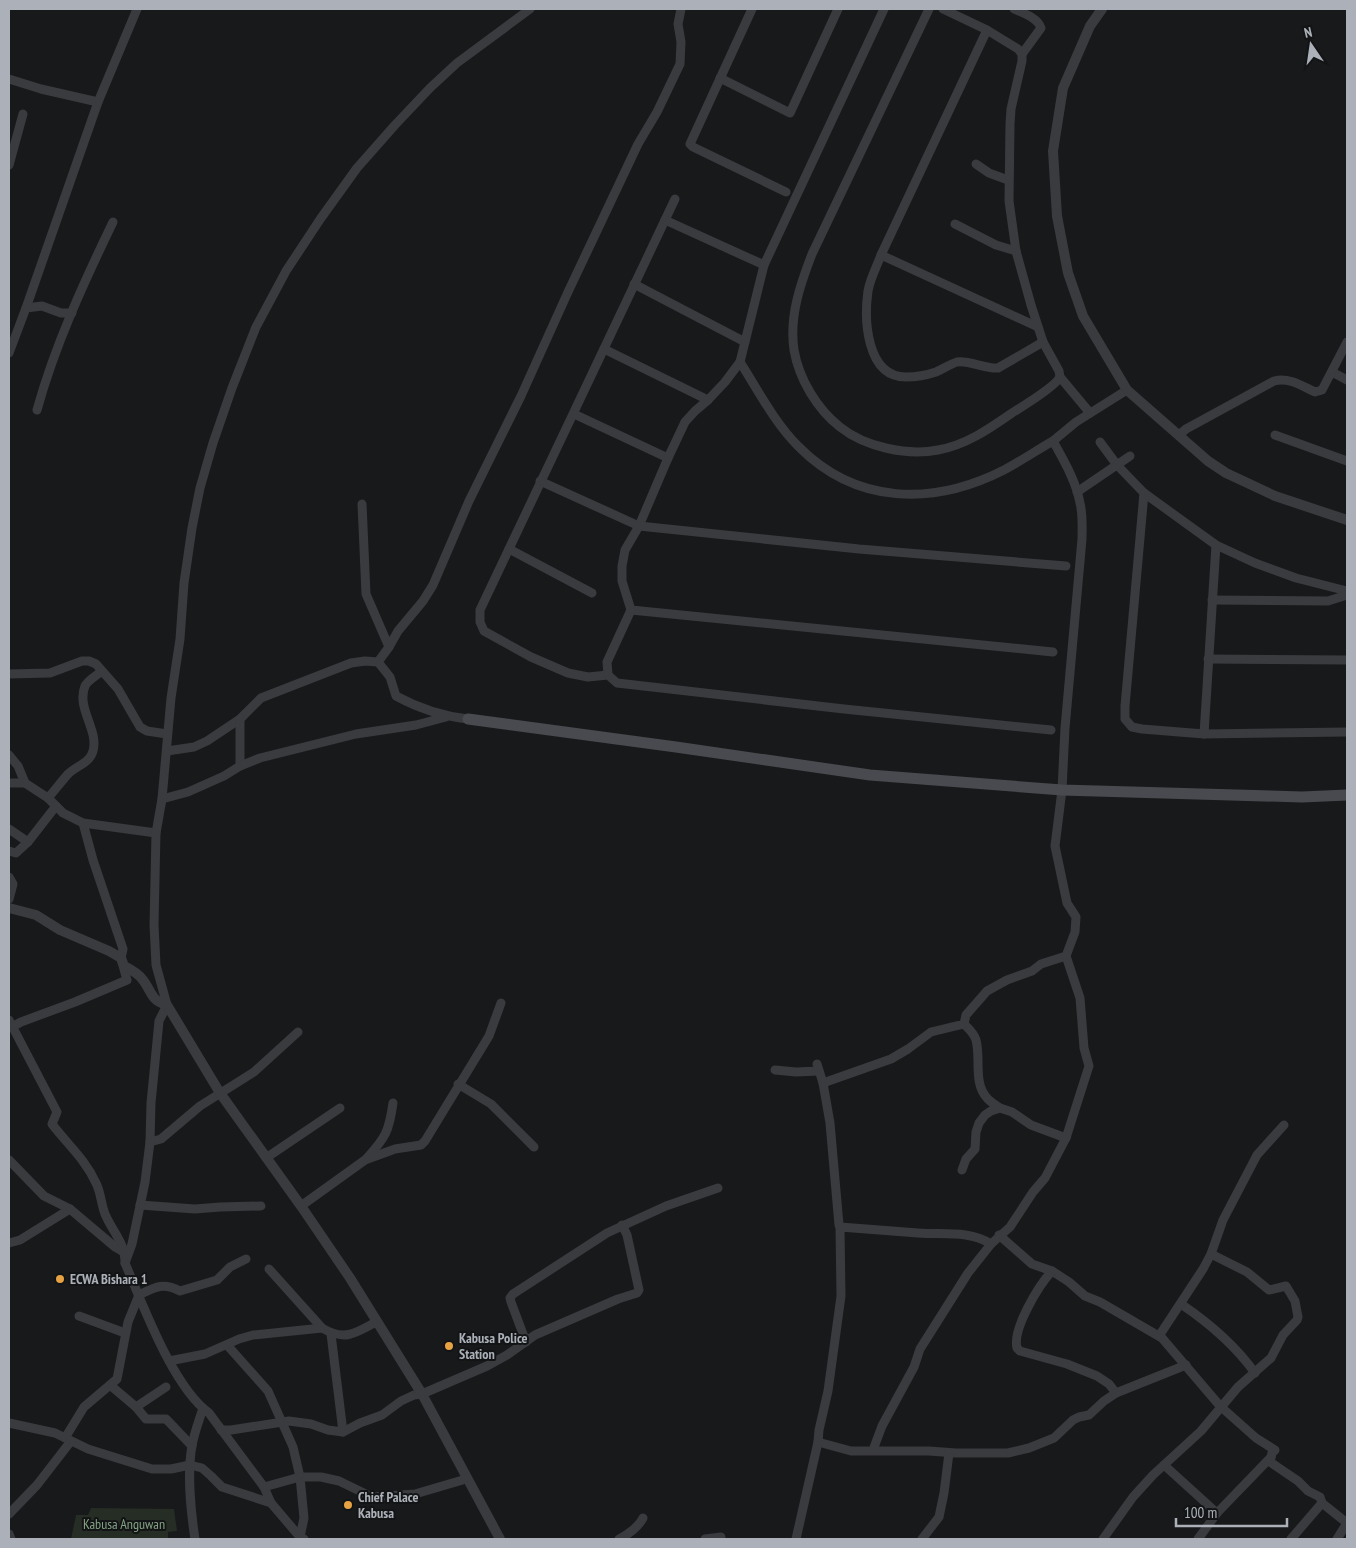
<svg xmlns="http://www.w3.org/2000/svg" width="1356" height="1548" font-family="'PT Sans Narrow',sans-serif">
  <rect width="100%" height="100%" fill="#18191a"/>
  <!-- green -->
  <polygon fill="#252d25" points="91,1508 174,1509 177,1531 168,1532 168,1539 71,1539 76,1515 88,1515"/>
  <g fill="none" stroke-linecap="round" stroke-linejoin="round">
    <!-- minor -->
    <g stroke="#3a3b3f" stroke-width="9">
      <polyline points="752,9 690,144 693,147 786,192"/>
      <path d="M929,9L812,254C800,285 789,317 794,350C799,379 817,409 840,427C865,447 907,456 938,450C966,445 989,429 1012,413C1023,406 1055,387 1060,377"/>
      <polyline points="943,9 987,30 1018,49 1022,54 1022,61 1011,109 1010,124 1009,201 1016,251 1031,305 1043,342 1059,371 1060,377 1090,413"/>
      <path d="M1014,9C1023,13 1038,18 1041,28L1022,54"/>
      <path d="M987,30L881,255C877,266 870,279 868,291C864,319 866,377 906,377C916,377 927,375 936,372C943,369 950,364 957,362C969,360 985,369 998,368L1043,342"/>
      <polyline points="720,78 790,113 838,9"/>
      <polyline points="9,79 41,89 98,102"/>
      <polyline points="976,164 989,173 1008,180"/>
      <polyline points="9,165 23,114"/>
      <polyline points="675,199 480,610 480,622 484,631 531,657 568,673 588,677 608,675 617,683 844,709 1051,730"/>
      <polyline points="665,220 764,265"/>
      <polyline points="955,224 996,245 1016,251"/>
      <polyline points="881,255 1038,327"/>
      <polyline points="634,284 745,342"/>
      <polyline points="26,308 42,306 61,313 72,313"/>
      <polyline points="604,349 708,400"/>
      <polyline points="9,353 26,308 98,102 137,9"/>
      <path d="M740,362C758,390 774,422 798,446C856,505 933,506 1004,470C1021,461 1037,450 1053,441"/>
      <polyline points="1332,372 1347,380"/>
      <path d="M37,410C55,345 84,282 113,222"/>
      <polyline points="574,414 668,458"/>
      <path d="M1179,435L1186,429L1274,381C1289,377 1302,386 1315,392L1322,390L1347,342"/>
      <polyline points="1275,435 1347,461"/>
      <polyline points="1100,442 1117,465 1144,493 1216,545 1255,563 1296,578 1347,591"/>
      <polyline points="540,481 639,526 859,549 1066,566"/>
      <polyline points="1077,492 1130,456"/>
      <polyline points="1144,493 1125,706 1125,719 1132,727 1142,729 1204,734 1347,732"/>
      <polyline points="362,504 366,594 389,647"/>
      <polyline points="509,549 592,593"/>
      <polyline points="1212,600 1328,601 1347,595"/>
      <polyline points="631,610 1053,652"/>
      <polyline points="1208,659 1347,660"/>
      <polyline points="378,662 389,647 398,631 423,601 433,585 469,501 521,396 568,292 638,144 657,112 680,64 681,42 678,24 681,9"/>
      <polyline points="9,674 50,673 82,661 89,661 96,664 118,689 140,727 147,731 167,734"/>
      <polyline points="608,675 607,662 631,610 622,581 622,566 625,550 639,526 668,458 685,422 695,411 708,400 725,382 740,362 764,265 884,9"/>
      <polyline points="1204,734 1216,545"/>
      <path d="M167,751L194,747L207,741L240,719L261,698L351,663L365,661L378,662L390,677L396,696C420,709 441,716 468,719"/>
      <polyline points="9,755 18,766 25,783"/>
      <polyline points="240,766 240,719"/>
      <polyline points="9,783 25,783 48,798 63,813 83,823 156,833"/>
      <path d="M48,798C55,790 61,782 68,774C76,766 90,763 93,751C99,730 76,708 85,686C87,681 97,675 102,671"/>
      <polyline points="162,799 188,792 224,776 240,766 260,758 356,734 416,725 446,717"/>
      <polyline points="9,829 28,842"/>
      <polyline points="9,851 16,853 28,842 56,806"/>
      <polyline points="9,877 13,884 9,899"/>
      <path d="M9,1020L57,1112L52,1124C68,1145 85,1159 96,1183C101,1193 101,1204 105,1214C112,1231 126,1244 125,1263C143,1305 173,1387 209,1413L264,1487L271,1503"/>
      <path d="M964,1024C968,1028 974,1033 976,1040C981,1058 973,1083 987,1098C990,1102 996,1105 1000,1108"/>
      <polyline points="12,1027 21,1022 75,1002 127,980 121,958 123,949 93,860 83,823"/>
      <polyline points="775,1070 796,1072 819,1071"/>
      <path d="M823,1083L891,1059L908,1049L931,1032L964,1024L966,1015L987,991L1007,980L1032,971L1041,964L1066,956L1075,932L1076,917L1067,903L1055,846L1062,790L1065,728L1082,539C1082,527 1083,515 1080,503C1076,481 1064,461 1053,441L1076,422L1127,390"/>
      <polyline points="458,1084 491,1104 534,1147"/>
      <polyline points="150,1142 161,1139 200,1106 254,1072 298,1032"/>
      <polyline points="266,1158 340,1108"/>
      <path d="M367,1158C386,1137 389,1131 393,1103"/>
      <polyline points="9,1160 44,1196 70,1209 115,1247 125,1253"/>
      <polyline points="962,1170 966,1159 975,1149 976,1132 979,1123 985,1115 991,1111 1000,1108 1012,1112 1031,1125 1066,1138"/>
      <polyline points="140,1205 195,1209 220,1207 261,1206"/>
      <polyline points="301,1206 365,1160 395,1149 421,1145 425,1141 489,1036 501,1003"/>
      <path d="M840,1227C866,1229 892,1231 918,1233C943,1235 969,1230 991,1244"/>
      <polyline points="999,1235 1032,1264 1052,1271 1069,1282 1085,1296 1100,1302 1162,1338 1220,1406 1256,1438 1275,1450 1272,1453 1270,1462 1298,1481 1308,1491 1320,1497 1322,1503 1347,1523"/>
      <polyline points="9,1243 20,1240 70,1209"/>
      <polyline points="125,1263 132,1244 145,1182 150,1142 151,1103 159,1021 167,1005 156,965 154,925 156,833 162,799 171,698 180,639 184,583 192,528 200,488 213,443 232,388 256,327 286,271 321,218 357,168 395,125 430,88 457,63 530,9"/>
      <polyline points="269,1269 322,1328"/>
      <path d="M1052,1271C1039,1285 1012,1329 1017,1348L1020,1351L1067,1364L1097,1376L1109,1384L1116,1393"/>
      <path d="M1181,1304C1209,1323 1235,1345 1255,1373"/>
      <polyline points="79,1316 125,1333"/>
      <polyline points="331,1334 343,1432"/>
      <polyline points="1159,1336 1203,1269 1211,1254 1223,1220 1257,1155 1284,1125"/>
      <polyline points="526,1342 511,1302 510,1298 513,1294 607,1233 666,1206 718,1188"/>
      <polyline points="227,1345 268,1391 293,1447 300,1477 304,1518 300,1537"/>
      <path d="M169,1361L205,1354L239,1339L253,1335L322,1328C344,1341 355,1334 376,1322"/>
      <polyline points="110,1385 136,1407 146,1419 166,1419 168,1421 192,1446"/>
      <polyline points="136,1407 166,1387"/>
      <polyline points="9,1423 55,1433 88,1449 152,1469 171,1469 190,1465 202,1468 211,1476 222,1487 271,1503 300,1537 304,1539"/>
      <polyline points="221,1430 231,1430 289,1421 311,1424 328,1430 343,1432 360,1423 382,1415 401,1401 414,1395 422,1394 487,1366 507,1355 535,1335 618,1299 637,1293 639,1290 627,1235 622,1225"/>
      <path d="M65,1438L84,1407L117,1379L128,1322L139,1295C155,1287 163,1282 180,1291L217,1280L230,1267L246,1259"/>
      <polyline points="818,1442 851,1451 929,1451 956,1453 1008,1453 1029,1448 1054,1438 1073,1420 1079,1417 1089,1415 1104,1401 1116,1393 1186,1365"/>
      <polyline points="873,1450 882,1426 914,1367 920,1349 968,1273 991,1244 1010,1227 1033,1192 1045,1178 1066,1138 1089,1066 1084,1048 1080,998 1066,956"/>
      <polyline points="1164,1465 1217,1513 1271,1457"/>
      <polyline points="264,1487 300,1477 321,1477 339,1481 372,1497 415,1494 466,1479"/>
      <polyline points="9,1514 37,1485 71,1441"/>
      <polyline points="9,1534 11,1539"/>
      <path d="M195,1539C191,1513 187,1472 192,1446C194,1433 199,1421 203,1408"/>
      <path d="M619,1539C628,1535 639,1526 643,1518"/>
      <polyline points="705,1539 721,1537"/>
      <polyline points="796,1539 818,1442 819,1430 828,1391 841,1296 840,1227 839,1225 830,1123 823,1083 817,1064"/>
      <polyline points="922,1539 939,1517 944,1493 949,1453"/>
      <polyline points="1103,1539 1133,1497 1153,1475 1201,1431 1238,1387 1271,1358 1283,1335 1297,1320 1298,1317 1295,1301 1286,1286 1269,1290 1247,1272 1211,1254"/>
      <polyline points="1198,1539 1217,1513"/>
      <polyline points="1291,1539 1322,1503"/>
      <polyline points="1337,1539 1347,1523"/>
    </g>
    <!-- tertiary -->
    <g stroke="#3a3b3f" stroke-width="10">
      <polyline points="1102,9 1090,26 1063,88 1053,151 1057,216 1068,273 1083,316 1127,390 1208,461 1226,473 1275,496 1347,520"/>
      <path d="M9,908L36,915L60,930L109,951L121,958L124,966C130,969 139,974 143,980C152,992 151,1001 167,1005L220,1093L301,1206L350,1278L422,1394L500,1539"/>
    </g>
    <!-- secondary -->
    <polyline stroke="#484a4f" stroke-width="11" points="468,719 676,747 870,775 1062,790 1302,797 1347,795"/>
  </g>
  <!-- markers -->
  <g fill="#e7a343" stroke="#131415" stroke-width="2">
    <circle cx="60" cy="1279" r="5"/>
    <circle cx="449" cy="1346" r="5"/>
    <circle cx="348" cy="1505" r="5"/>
  </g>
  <g text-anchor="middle" stroke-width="4" stroke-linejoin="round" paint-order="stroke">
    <!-- poi labels -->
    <g font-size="14" font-weight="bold" fill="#acb1b9" stroke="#131415" text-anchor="start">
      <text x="70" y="1284">ECWA Bishara 1</text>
      <text x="459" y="1343">Kabusa Police<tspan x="459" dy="16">Station</tspan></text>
      <text x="358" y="1502">Chief Palace<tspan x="358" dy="16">Kabusa</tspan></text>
    </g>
    <!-- park labels -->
    <g font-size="14" fill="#84a384" stroke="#131415">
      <text x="124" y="1529">Kabusa Anguwan</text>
    </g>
  </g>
  <!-- border -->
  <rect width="1356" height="1548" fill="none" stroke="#acb1b9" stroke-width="20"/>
  <!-- north arrow -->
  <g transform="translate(1311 45) rotate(347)" stroke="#131415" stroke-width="4" paint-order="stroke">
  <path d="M0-4L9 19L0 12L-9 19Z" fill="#acb1b9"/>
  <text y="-8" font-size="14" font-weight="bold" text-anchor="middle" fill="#acb1b9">N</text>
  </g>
  <!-- scale -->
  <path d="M1176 1518v8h111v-8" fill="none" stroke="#acb1b9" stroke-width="2.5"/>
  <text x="1184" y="1518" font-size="15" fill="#acb1b9" stroke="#131415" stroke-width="4" paint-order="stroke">100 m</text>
</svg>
